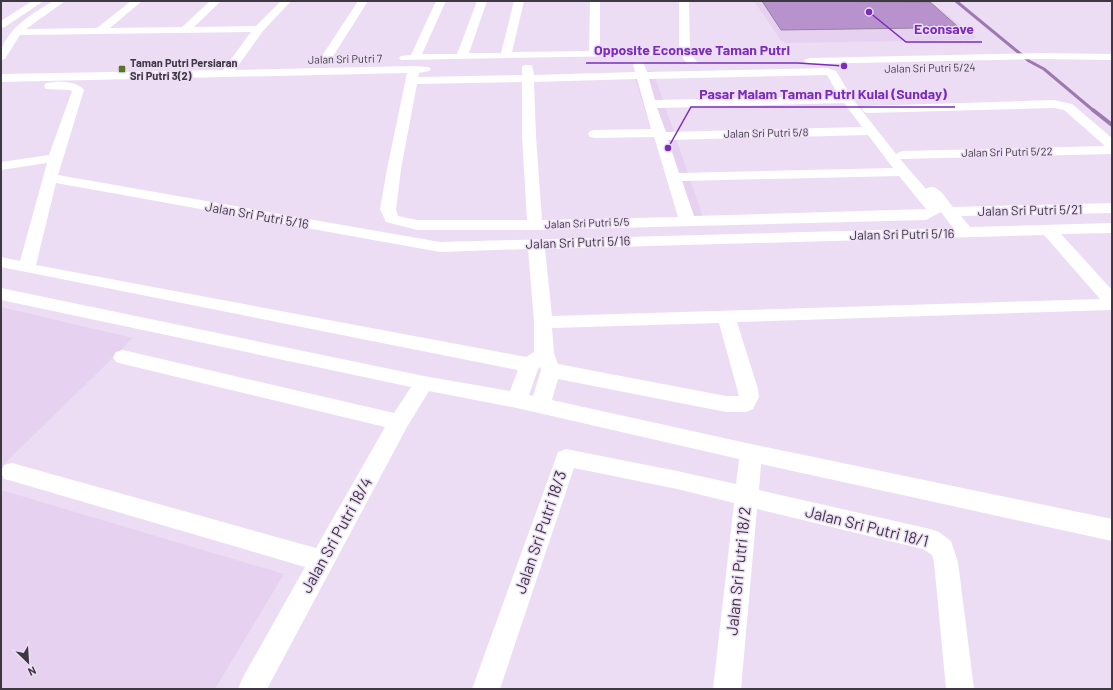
<svg xmlns="http://www.w3.org/2000/svg" width="1113" height="690" font-family="Barlow,sans-serif">
  <rect width="100%" height="100%" fill="#ecddf4"/>
  <!-- built -->
  <g fill="#e6d2f0">
    <polygon points="754,1 930,1 977,38 970,40 787,43 781,41"/>
    <polygon points="653,71 705,223 681,224 633,72"/>
    <polygon points="1,307 133,338 1,467"/>
    <polygon points="1,490 284,574 215,689 1,689"/>
  </g>
  <g fill="none" stroke-linecap="round" stroke-linejoin="round">
    <!-- stream-far1 -->
    <polyline stroke="#9e79b1" stroke-width="3" points="956,1 1029,61 1044,69 1094,111"/>
    <!-- stream -->
    <polyline stroke="#9e79b1" stroke-width="4" points="1093,110 1112,125"/>
  </g>
  <!-- building -->
  <polygon fill="#b892cd" stroke="#92849a" points="762,1 930,2 957,26 918,26 920,28 781,30"/>
  <g fill="none" stroke-linecap="round" stroke-linejoin="round">
    <!-- minor -->
    <g fill="#fff" fill-rule="evenodd">
      <polygon points="32,1 42,2 5,27 1,28 1,21"/>
      <path d="M53,1H65L26,29L97,28L131,1H142L110,28L182,27L210,1H221L194,27L256,26L281,1H291L263,31L235,70L414,66L429,67L431,69L429,71L419,73L418,77L522,75V67L524,65H532L534,75L635,72L633,64L635,62H643L647,72L827,68L836,71L852,98L896,154L902,151L1105,146L1064,110L1054,108L868,113L864,112L862,109L864,106L1054,100L1072,104L1112,138V154L900,159L926,189C937,181 946,199 953,207L1112,203V213L961,216L970,227L1112,223V233L1061,234L1112,290V310L737,322L758,389L759,397L753,409L746,412H726L558,379L552,400L751,444L1112,519V541L761,464L759,490L930,529L939,532L951,541L958,562L974,689H946L934,562L932,555L923,549L757,509L741,689H713L734,503L677,489L574,468L500,689H472L558,452L566,449L677,471L736,484L739,459L517,408L429,391L407,427L267,689H238L242,679L305,567L12,481L4,479L1,472L4,465L12,463L316,548L385,427L123,364L116,362L113,357L116,352L123,350L394,413L411,387L1,300V288L424,376L510,391L518,370L1,267V257L20,261L47,163L1,170V162L49,155L72,91L69,90L46,89L44,86L46,83C57,81 76,80 84,90L58,175L440,242L953,228L941,212L926,220L535,230H417L386,222L380,209L387,169L407,73L1,82V74L223,70L251,32L20,35L5,59L1,60C1,56 0,51 2,48C11,25 34,13 53,1ZM826,75H827L839,96L655,100L649,79ZM637,79L651,129L595,130L590,131L588,134L590,137L595,138L654,137L678,217L542,220L536,136L534,82ZM522,82V136L527,220H417L398,216L396,209L401,169L417,84ZM844,103L862,127L666,132L657,108ZM868,135L893,168L679,173L668,140ZM899,176L926,209L694,216L682,181ZM56,183L440,252L528,249L534,322V352L526,357L36,265ZM1044,235L1100,299L552,316L545,249ZM719,323L739,396H726L558,364L554,353L552,328ZM540,367L541,370L533,396L529,395L538,369Z"/>
      <polygon points="358,1 368,1 330,61 322,61 320,59"/>
      <polygon points="436,1 446,1 422,54 457,54 477,1 487,1 469,53 501,53 514,1 524,1 512,52 589,51 590,1 600,1 600,50 679,49 679,1 689,1 690,52 697,62 695,64 687,64 681,55 401,60 399,58 401,56 411,55"/>
      <polygon points="1042,53 1112,54 1112,60 1042,59 810,64 806,63 804,61 806,59 810,58"/>
    </g>
  </g>
  <!-- markers -->
  <rect fill="#577429" stroke="#ecddf4" stroke-width="1.5" x="118" y="65" width="8" height="8" rx="2"/>
  <g text-anchor="middle" stroke-width="3" stroke-linejoin="round" paint-order="stroke">
    <!-- far-street labels -->
    <g font-size="11" fill="#3e3842" stroke="#ecddf4">
      <text transform="translate(345 59) rotate(-1)" y="4">Jalan Sri Putri 7</text>
      <text transform="translate(930 68) rotate(-1)" y="4">Jalan Sri Putri 5/24</text>
      <text transform="translate(766 133) rotate(-1)" y="4">Jalan Sri Putri 5/8</text>
      <text transform="translate(1007 152) rotate(-1)" y="4">Jalan Sri Putri 5/22</text>
      <text transform="translate(587 223) rotate(-2)" y="4">Jalan Sri Putri 5/5</text>
    </g>
    <!-- far-poi labels -->
    <g font-size="11" font-weight="bold" fill="#3e3842" stroke="#ecddf4" text-anchor="start">
      <text x="130" y="67">Taman Putri Persiaran<tspan x="130" dy="13">Sri Putri 3(2)</tspan></text>
    </g>
    <!-- street labels -->
    <g font-size="13" fill="#3e3842" stroke="#ecddf4">
      <text transform="translate(1030 210) rotate(-1)" y="5">Jalan Sri Putri 5/21</text>
      <text transform="translate(257 215) rotate(10)" y="5">Jalan Sri Putri 5/16</text>
      <text transform="translate(902 234) rotate(-1)" y="5">Jalan Sri Putri 5/16</text>
      <text transform="translate(578 242) rotate(-2)" y="5">Jalan Sri Putri 5/16</text>
    </g>
    <!-- near-street labels -->
    <g font-size="16" fill="#3e3842" stroke="#ecddf4">
      <text transform="translate(867 526) rotate(14)" y="6">Jalan Sri Putri 18/1</text>
      <text transform="translate(540 532) rotate(-71)" y="6">Jalan Sri Putri 18/3</text>
      <text transform="translate(336 535) rotate(-61)" y="6">Jalan Sri Putri 18/4</text>
      <text transform="translate(738 571) rotate(-84)" y="6">Jalan Sri Putri 18/2</text>
    </g>
  </g>
  <!-- callouts -->
  <path fill="none" stroke="#7b2cbf" stroke-width="1.5" d="M869 12L906 42H982M844 66L798 63H586M668 148L691 107H955"/>
  <g fill="#7b2cbf" stroke="#ecddf4" stroke-width="1.5">
    <circle cx="869" cy="12" r="4"/>
    <circle cx="844" cy="66" r="4"/>
    <circle cx="668" cy="148" r="4"/>
  </g>
  <g font-size="14" text-anchor="middle" font-weight="bold" fill="#7b2cbf" stroke="#ecddf4" stroke-width="3" stroke-linejoin="round" paint-order="stroke">
    <text x="944" y="34">Econsave</text>
    <text x="692" y="55">Opposite Econsave Taman Putri</text>
    <text x="823" y="99">Pasar Malam Taman Putri Kulai (Sunday)</text>
  </g>
  <!-- border -->
  <rect width="1113" height="690" fill="none" stroke="#3e3842" stroke-width="4"/>
  <!-- north arrow -->
  <g transform="translate(28 662) rotate(155)" stroke="#ecddf4" stroke-width="3" paint-order="stroke">
  <path d="M0-3L7 15L0 10L-7 15Z" fill="#3e3842"/>
  <text y="-6" font-size="11" font-weight="bold" text-anchor="middle" fill="#3e3842">N</text>
  </g>
</svg>
